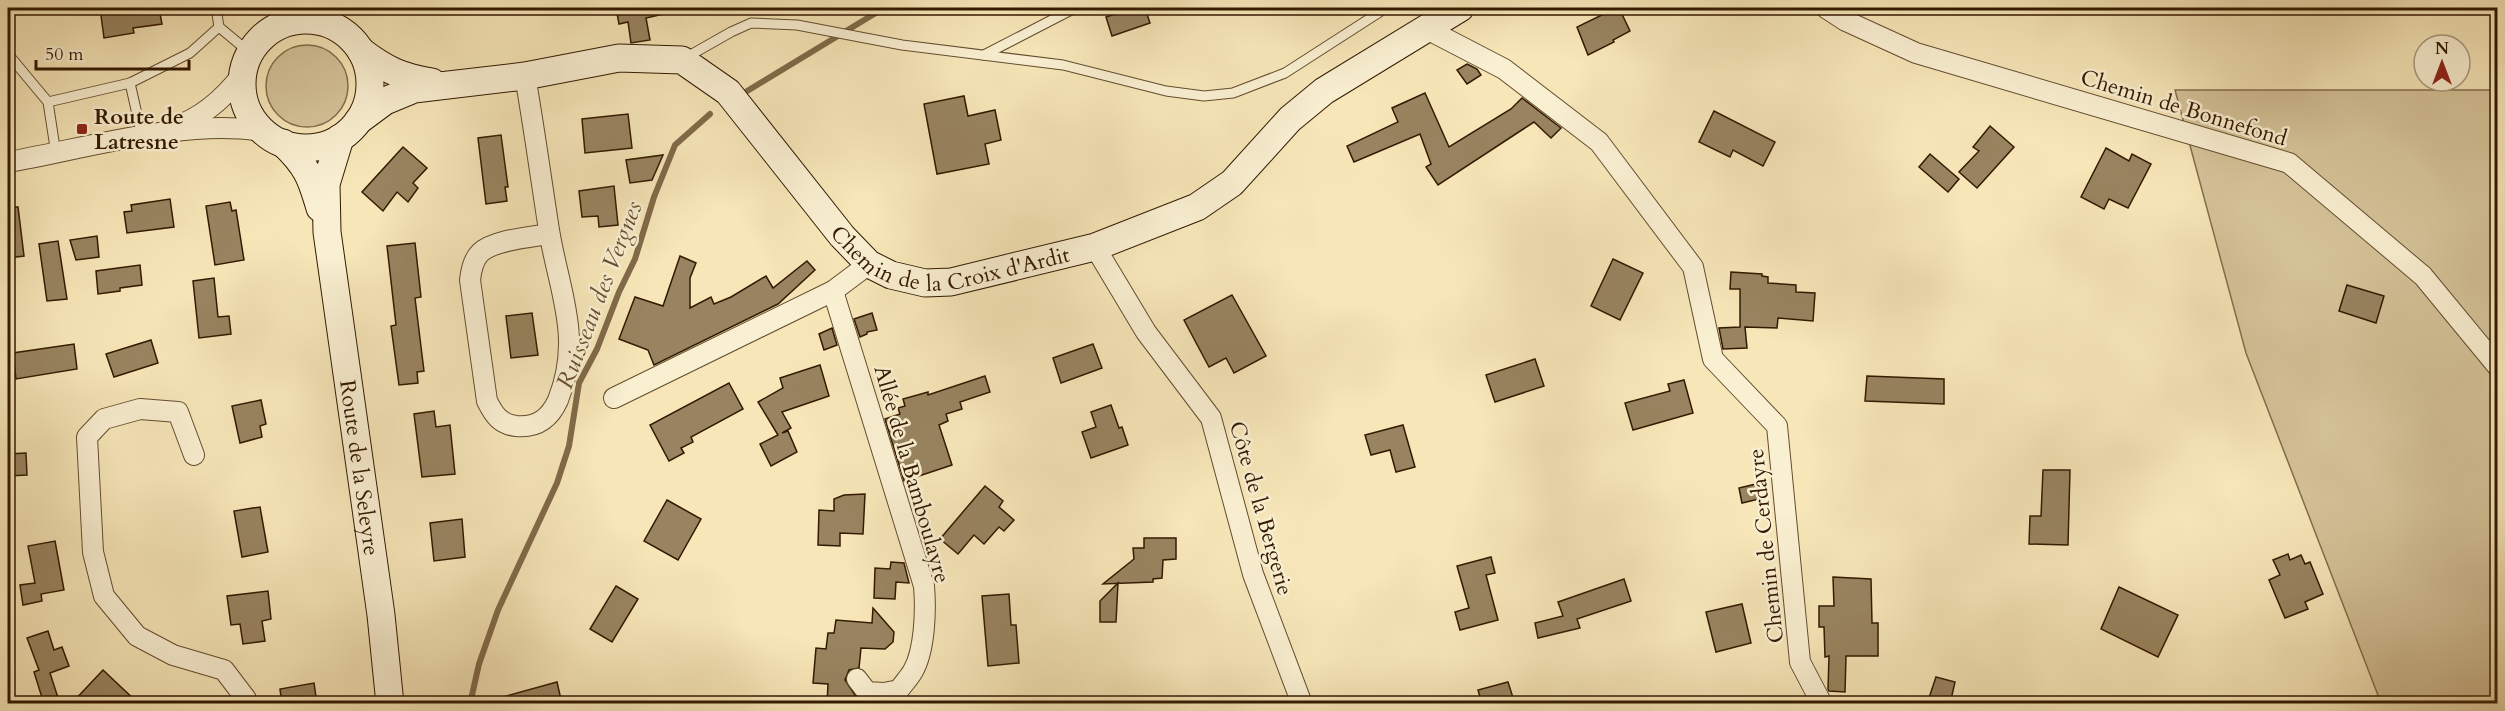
<svg xmlns="http://www.w3.org/2000/svg" width="2505" height="711" font-family="Cardo,serif">
  <rect width="100%" height="100%" fill="#f6e6b8"/>
  <filter id="stains"><feTurbulence type="fractalNoise" baseFrequency=".00333" numOctaves="4"/><feColorMatrix values="0 0 0 0 .2 0 0 0 0 .09 0 0 0 0 .02 0 0 0 .5 -.17"/></filter>
  <radialGradient id="worn" r=".72"><stop offset=".6" stop-color="#630" stop-opacity="0"/><stop offset="1" stop-color="#630" stop-opacity=".3"/></radialGradient>
  <!-- green -->
  <g fill="#d5c399" stroke="#846e4c" stroke-width="1.5">
    <circle cx="307" cy="86" r="41"/>
    <polygon points="2175,90 2497,90 2497,703 2381,703 2246,353"/>
  </g>
  <g fill="none" stroke-linecap="round" stroke-linejoin="round">
    <!-- stream -->
    <g stroke="#806a49" stroke-width="6">
      <polyline points="739,96 884,8"/>
      <polyline points="470,704 479,664 498,610 557,483 569,446 579,383 597,349 619,292 635,259 654,197 675,145 710,114"/>
    </g>
  </g>
  <!-- building -->
  <g fill="#988460" stroke="#331900" stroke-width="1.5">
    <polygon points="100,8 159,8 162,24 133,28 134,33 104,38"/>
    <polygon points="616,8 663,8 664,14 646,18 650,40 631,43 628,22 619,24"/>
    <polygon points="1133,8 1145,8 1150,23 1112,36 1106,17"/>
    <polygon points="1616,8 1619,8 1630,31 1613,40 1614,42 1588,55 1577,27"/>
    <polygon points="1467,64 1477,69 1481,75 1467,84 1457,70"/>
    <polygon points="1425,93 1449,147 1511,109 1522,98 1561,128 1551,138 1534,122 1438,185 1426,167 1431,164 1420,134 1354,162 1347,146 1398,122 1392,108"/>
    <polygon points="964,96 968,116 995,110 1001,140 985,144 989,164 937,174 924,104"/>
    <polygon points="1714,111 1775,142 1763,166 1733,150 1730,157 1699,142"/>
    <polygon points="628,114 632,148 585,153 582,119"/>
    <polygon points="1990,126 2014,147 1977,188 1959,172 1979,151 1973,147"/>
    <polygon points="501,135 508,187 505,187 507,201 486,204 478,138"/>
    <polygon points="403,147 427,168 413,183 418,188 408,202 397,192 383,211 362,192"/>
    <polygon points="2106,148 2129,161 2132,154 2151,164 2128,208 2109,199 2104,209 2081,197"/>
    <polygon points="1930,154 1959,179 1948,192 1919,167"/>
    <polygon points="663,155 652,180 630,183 626,160"/>
    <polygon points="614,186 618,225 599,227 598,216 582,217 579,191"/>
    <polygon points="170,199 174,227 127,233 124,212 132,211 131,205"/>
    <polygon points="230,202 232,211 236,210 244,260 215,265 206,206"/>
    <polygon points="8,207 18,207 24,256 8,258"/>
    <polygon points="97,236 99,257 76,260 70,240"/>
    <polygon points="58,241 67,299 47,301 39,244"/>
    <polygon points="415,243 421,297 415,298 424,371 417,372 418,383 399,385 391,326 396,325 387,246"/>
    <polygon points="680,256 696,263 690,278 690,308 711,297 714,304 731,297 766,276 773,288 807,261 815,270 778,304 654,365 648,350 619,339 635,297 663,306"/>
    <polygon points="1613,259 1643,273 1620,320 1591,306"/>
    <polygon points="140,265 142,285 120,288 120,291 98,294 96,271"/>
    <polygon points="1731,272 1762,274 1762,276 1768,277 1768,283 1796,285 1796,292 1815,293 1813,321 1778,318 1777,328 1745,327 1747,348 1723,349 1719,328 1740,327 1740,289 1730,289"/>
    <polygon points="214,278 218,317 229,316 231,334 199,338 193,281"/>
    <polygon points="2347,285 2384,296 2376,323 2339,311"/>
    <polygon points="1232,295 1266,356 1234,373 1226,358 1209,367 1184,320"/>
    <polygon points="532,313 538,355 511,358 506,316"/>
    <polygon points="872,313 877,330 867,332 867,334 860,337 854,319"/>
    <polygon points="832,328 837,345 824,350 819,334"/>
    <polygon points="151,340 158,363 114,377 106,354"/>
    <polygon points="74,344 77,369 16,379 13,353"/>
    <polygon points="1093,344 1102,368 1061,383 1053,358"/>
    <polygon points="1535,359 1544,386 1495,402 1486,375"/>
    <polygon points="820,365 829,396 782,412 791,428 782,433 788,431 797,452 771,466 760,444 778,435 758,402 783,388 780,378"/>
    <polygon points="985,376 990,392 960,402 962,409 946,414 948,421 939,425 952,465 904,481 885,419 900,414 898,408 905,406 903,399 928,392 928,395"/>
    <polygon points="1867,376 1944,379 1944,404 1865,401"/>
    <polygon points="1684,380 1693,413 1633,430 1625,403 1670,391 1668,384"/>
    <polygon points="729,383 743,409 691,437 693,442 681,448 684,453 669,461 650,425"/>
    <polygon points="261,400 266,424 260,426 262,437 240,443 232,406"/>
    <polygon points="1111,405 1119,428 1122,427 1128,445 1091,458 1082,432 1096,427 1091,412"/>
    <polygon points="434,411 436,427 450,425 455,474 422,477 414,414"/>
    <polygon points="1403,425 1415,467 1396,472 1390,450 1371,455 1365,435"/>
    <polygon points="26,453 27,475 8,476 8,454"/>
    <polygon points="2043,470 2070,470 2068,545 2029,544 2030,516 2041,516"/>
    <polygon points="1756,484 1759,499 1742,503 1739,488"/>
    <polygon points="985,486 1003,501 999,507 1014,520 1004,531 999,527 984,544 974,535 958,554 940,539"/>
    <polygon points="865,494 863,534 840,533 840,546 818,545 819,510 834,511 834,499 844,495"/>
    <polygon points="667,500 701,519 678,560 644,541"/>
    <polygon points="260,507 268,552 242,557 234,511"/>
    <polygon points="462,519 465,557 434,561 430,523"/>
    <polygon points="1144,538 1176,538 1176,559 1163,560 1162,578 1153,579 1153,582 1103,584 1134,559 1133,548 1144,548"/>
    <polygon points="55,541 64,590 41,594 42,601 23,605 20,585 35,583 28,546"/>
    <polygon points="2288,554 2290,560 2301,555 2305,564 2310,562 2323,594 2305,602 2308,609 2285,618 2269,580 2280,575 2273,560"/>
    <polygon points="1491,557 1495,573 1486,575 1498,620 1460,630 1455,612 1469,608 1457,566"/>
    <polygon points="891,562 904,563 909,583 896,582 895,599 874,598 875,568 890,569"/>
    <polygon points="1833,577 1871,579 1872,623 1878,623 1878,656 1846,656 1845,692 1829,691 1828,689 1829,656 1825,657 1824,627 1819,627 1819,606 1834,606"/>
    <polygon points="1624,579 1631,601 1577,619 1580,628 1538,638 1535,623 1563,616 1558,602"/>
    <polygon points="1118,583 1116,622 1100,622 1100,601"/>
    <polygon points="616,586 638,599 612,642 590,629"/>
    <polygon points="2119,587 2178,615 2158,657 2101,629"/>
    <polygon points="268,591 271,619 262,621 265,641 243,644 240,624 231,625 227,596"/>
    <polygon points="1009,594 1011,625 1016,625 1019,663 988,666 982,596"/>
    <polygon points="1742,604 1751,643 1716,652 1706,612"/>
    <polygon points="873,608 894,632 893,642 885,649 861,648 859,668 849,670 845,680 857,698 856,704 827,704 828,684 813,683 816,648 826,649 828,633 834,633 836,620 872,623"/>
    <polygon points="48,631 54,650 62,647 69,666 50,673 60,704 44,704 34,672 39,670 27,638"/>
    <polygon points="103,670 139,704 71,704"/>
    <polygon points="1936,677 1955,682 1950,704 1927,704"/>
    <polygon points="557,682 562,704 500,704 499,698"/>
    <polygon points="1508,682 1515,704 1482,704 1478,690"/>
    <polygon points="314,683 317,704 282,704 280,689"/>
  </g>
  <g fill="none" stroke-linecap="round" stroke-linejoin="round">
    <!-- lane casing -->
    <g stroke="#644c2e" stroke-width="11">
      <g id="lane">
        <polyline points="216,8 219,27 249,52"/>
        <polyline points="8,54 48,102 56,154"/>
        <polyline points="984,55 1075,8"/>
        <polyline points="687,57 731,32 751,23 797,25 902,45 1063,65 1166,91 1204,96 1233,93 1285,73 1386,8"/>
        <polyline points="130,83 142,136"/>
        <polyline points="48,102 130,83 190,53 219,27"/>
      </g>
    </g>
    <!-- street casing -->
    <g stroke="#644c2e" stroke-width="22">
      <g id="street">
        <polyline points="1826,8 1846,21 1916,53 2289,163 2423,276 2498,367"/>
        <polyline points="1425,28 1504,69 1599,142 1693,267 1713,359 1777,426 1800,662 1822,704"/>
        <path d="M525,76C534,127 541,179 549,230C559,292 583,337 558,400C550,418 537,428 516,426C500,424 494,415 487,401L470,280C471,271 473,260 480,253C493,240 531,237 549,234"/>
        <path d="M174,127C202,118 224,98 242,75"/>
        <path d="M8,162C83,149 187,118 261,131"/>
        <polyline points="1095,247 1146,332 1211,418 1253,574 1302,704"/>
        <path d="M833,291L924,586C926,610 925,650 913,671C909,678 903,684 899,690L884,693L867,692L857,679"/>
        <polyline points="614,398 833,291 869,264"/>
        <polyline points="194,455 178,412 140,409 104,419 87,437 93,552 104,596 137,636 173,655 224,670 246,699 247,704"/>
      </g>
    </g>
    <!-- secondary casing -->
    <g stroke="#331900" stroke-width="29">
      <g id="secondary">
        <circle cx="306" cy="84" r="64"/>
        <path d="M361,51C386,70 401,77 432,82"/>
        <path id="s1" d="M358,121L385,101L414,89L525,76L619,58L682,60L728,92L842,236L869,264L891,275L925,283L951,282L1095,247L1197,207L1232,183L1290,119L1324,91L1460,8"/>
        <path id="s2" d="M340,138L326,184L327,232L381,615L390,704"/>
        <path d="M283,143C307,166 311,177 320,208"/>
      </g>
    </g>
    <!-- lane -->
    <use href="#lane" stroke="#f9efd1" stroke-width="9"/>
    <!-- street -->
    <use href="#street" stroke="#f9efd1" stroke-width="20"/>
    <!-- secondary -->
    <use href="#secondary" stroke="#f9efd1" stroke-width="27"/>
  </g>
  <!-- markers -->
  <rect fill="#8f2418" stroke="#f9efd1" stroke-width="2" x="76" y="123" width="12" height="12" rx="3"/>
  <g text-anchor="middle" stroke-width="5" stroke-linejoin="round" paint-order="stroke">
    <!-- street labels -->
    <g font-size="22" fill="#331900" stroke="#f9efd1">
      <text transform="translate(2184 107) rotate(17)" y="8">Chemin de Bonnefond</text>
      <text dy="8" stroke="none"><textPath href="#s1" startOffset="693">Chemin de la Croix d'Ardit</textPath></text>
      <text dy="8" stroke="none"><textPath href="#s2" startOffset="334">Route de la Seleyre</textPath></text>
      <text transform="translate(913 474) rotate(74)" y="8">Allée de la Bamboulayre</text>
      <text transform="translate(1262 508) rotate(74)" y="8">Côte de la Bergerie</text>
      <text transform="translate(1765 546) rotate(-96)" y="8">Chemin de Cerdayre</text>
    </g>
    <!-- poi labels -->
    <g font-size="22" font-weight="bold" fill="#331900" stroke="#f9efd1" text-anchor="start">
      <text x="94" y="124">Route de<tspan x="94" dy="25">Latresne</tspan></text>
    </g>
    <!-- water labels -->
    <g font-size="24" font-style="italic" fill="#674f30" stroke="#f9efd1">
      <text transform="translate(599 295) rotate(-69)" y="8">Ruisseau des Vergnes</text>
    </g>
  </g>
  <!-- margin -->
  <rect width="2505" height="711" fill="none" stroke="#f6e6b8" stroke-width="30"/>
  <rect x="9" y="9" width="2487" height="693" fill="none" stroke="#331900" stroke-width="3"/>
  <rect x="15" y="15" width="2475" height="681" fill="none" stroke="#331900" stroke-width="1.5"/>
  <!-- north arrow -->
  <g transform="translate(2442 63)"><circle r="28" fill="#f9efd1" stroke="#aa997d" stroke-width="1.5"/>
  <path d="M0-4.5L10 22L0 15L-10 22Z" fill="#8f2418"/>
  <text y="-9" font-size="16" font-weight="bold" text-anchor="middle" fill="#331900">N</text>
  </g>
  <!-- scale -->
  <path d="M36 60v9h153v-9" fill="none" stroke="#331900" stroke-width="3"/>
  <text x="45" y="60" font-size="18" fill="#331900" stroke="#f9efd1" stroke-width="4.5" paint-order="stroke">50 m</text>
  <rect width="100%" height="100%" filter="url(#stains)"/>
  <rect width="100%" height="100%" fill="url(#worn)"/>
</svg>
